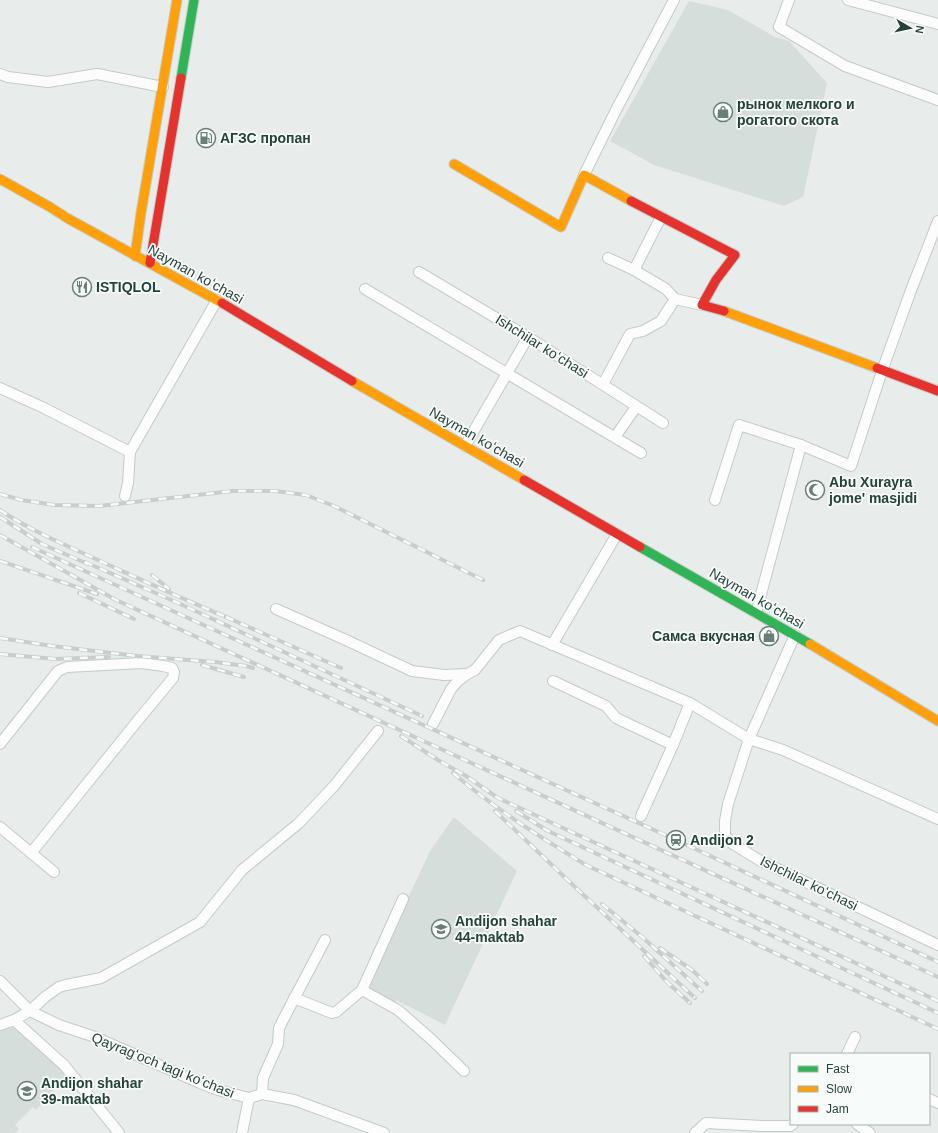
<svg xmlns="http://www.w3.org/2000/svg" width="938" height="1133" font-family="Arial,sans-serif">
  <rect width="100%" height="100%" fill="#e8edeb"/>
  <!-- built -->
  <g fill="#d6dedb">
    <polygon points="689,1 728,10 775,37 789,41 827,83 803,197 784,206 654,165 610,141"/>
    <polygon points="454,817 517,871 445,1025 396,1000 393,1004 366,988 430,851"/>
    <polygon points="10,1023 68,1074 36,1110 33,1107 15,1125 19,1129 15,1133 0,1133 0,1029"/>
  </g>
  <g fill="none" stroke-linecap="round" stroke-linejoin="round">
    <!-- street casing -->
    <g stroke="#c5cac8" stroke-width="12">
      <g id="street">
        <polyline points="789,0 779,27 845,66 938,100"/>
        <polyline points="848,0 938,24"/>
        <polyline points="0,74 8,77 48,82 97,74 163,87"/>
        <polyline points="584,175 616,110 674,0"/>
        <polyline points="608,258 634,270 666,289 675,299"/>
        <polyline points="634,270 661,217"/>
        <polyline points="419,272 528,337 663,423"/>
        <polyline points="365,289 641,453"/>
        <polyline points="603,384 630,334 643,331 661,321 675,299 702,305"/>
        <polyline points="0,388 42,407 130,452 217,300"/>
        <polyline points="615,437 636,407"/>
        <polyline points="465,446 528,337"/>
        <polyline points="125,496 128,483 130,452"/>
        <polyline points="715,500 739,425 801,445 851,466 882,371 910,293 938,221"/>
        <polyline points="276,609 346,640 412,671 444,675 467,674"/>
        <polyline points="756,613 801,445"/>
        <polyline points="795,635 749,739 728,804 725,821 725,836 733,844 759,860 938,945"/>
        <polyline points="552,645 617,534"/>
        <polyline points="553,681 606,706 616,718 673,745"/>
        <polyline points="690,703 749,739 783,750 938,819"/>
        <polyline points="433,724 451,689 458,681 467,674 475,670 499,640 520,631 690,703 673,745 641,816"/>
        <polyline points="0,744 58,671 67,667 142,663 163,666 172,668 174,672 173,678 139,719 31,853"/>
        <polyline points="0,827 54,872"/>
        <polyline points="0,981 30,1011 59,1025 95,1037 200,1083 218,1090 249,1098 262,1094 294,1100 384,1133"/>
        <polyline points="362,990 398,1010 432,1040 464,1071"/>
        <polyline points="294,998 332,1013 336,1012 362,990 403,899"/>
        <polyline points="14,1020 64,1065 119,1133"/>
        <polyline points="0,1025 14,1020 30,1011 45,997 59,987 66,985 101,978 200,922 242,870 299,823 334,786 378,731"/>
        <polyline points="847,1054 855,1037"/>
        <polyline points="262,1094 263,1078 278,1044 279,1028 283,1020 325,940"/>
        <polyline points="929,1099 938,1103"/>
        <polyline points="857,1124 870,1133"/>
        <polyline points="242,1133 249,1098"/>
        <polyline points="695,1133 706,1123 762,1126 790,1126 793,1124"/>
      </g>
    </g>
    <!-- fast casing -->
    <g stroke="#c3cbc8" stroke-width="11">
      <g id="fast">
        <polyline points="181,78 194,0"/>
        <polyline points="640,547 810,644"/>
      </g>
    </g>
    <!-- slow casing -->
    <g stroke="#c3cbc8" stroke-width="11">
      <g id="slow">
        <polyline points="454,164 561,227 584,175 631,201"/>
        <polyline points="0,179 50,207 67,218 222,303"/>
        <polyline points="135,256 141,213 177,0"/>
        <polyline points="724,311 877,368"/>
        <polyline points="352,381 524,480"/>
        <polyline points="810,644 938,721"/>
      </g>
    </g>
    <!-- jam casing -->
    <g stroke="#c3cbc8" stroke-width="11">
      <g id="jam">
        <polyline points="631,201 735,255 716,280 702,305 724,311"/>
        <polyline points="150,263 181,78"/>
        <polyline points="222,303 352,381"/>
        <polyline points="877,368 938,391"/>
        <polyline points="524,480 640,547"/>
      </g>
    </g>
    <!-- street -->
    <use href="#street" stroke="#fcfcfc" stroke-width="10"/>
    <!-- fast -->
    <use href="#fast" stroke="#30b455" stroke-width="9"/>
    <!-- slow -->
    <use href="#slow" stroke="#ff9f0a" stroke-width="9"/>
    <!-- jam -->
    <use href="#jam" stroke="#e5322d" stroke-width="9"/>
    <!-- rail casing -->
    <g stroke="#c9cdcc" stroke-width="4">
      <g id="rail">
        <polyline points="0,494 21,500 55,505 99,506 233,491 275,491 306,495 334,506 483,580"/>
        <path d="M0,510C31,531 66,545 100,561C144,581 187,601 231,619"/>
        <polyline points="0,517 42,544 88,564"/>
        <polyline points="0,535 116,600 938,977"/>
        <polyline points="32,547 676,840 938,962"/>
        <polyline points="0,561 97,594"/>
        <polyline points="85,562 176,602 422,716"/>
        <polyline points="152,575 169,589"/>
        <polyline points="79,593 134,619"/>
        <polyline points="226,617 341,668"/>
        <polyline points="0,638 52,646 137,656 215,662 246,666 253,668"/>
        <polyline points="0,654 55,659 109,657"/>
        <polyline points="202,665 244,677"/>
        <polyline points="401,736 438,760 466,776 498,798 938,1001"/>
        <path d="M453,773C494,808 540,837 586,865L938,1029"/>
        <polyline points="495,811 575,887 695,998"/>
        <polyline points="516,811 548,831 938,1013"/>
        <polyline points="602,904 641,936 702,991"/>
        <polyline points="660,948 692,970 707,984"/>
        <polyline points="644,956 667,982 690,1003"/>
      </g>
    </g>
    <!-- rail -->
    <use href="#rail" stroke="#f7fbf9" stroke-width="2.5" stroke-dasharray="8" stroke-linecap="butt"/>
  </g>
  <!-- icons -->
  <defs>
    <g id="shop-ring" transform="scale(1)"><circle r="9.5" fill="#f7fbf9" stroke="#697e78" stroke-width="1.5"/><path d="M-5-2.5h2.3a2.7 3.5 0 0 1 5.4 0H5L5.5 6h-11ZM-1.5-2.5h3a1.5 2.3 0 0 0-3 0Z" fill="#697e78"/></g>
    <g id="fuel-ring" transform="scale(1)"><circle r="9.5" fill="#f7fbf9" stroke="#697e78" stroke-width="1.5"/><path d="M-5.5-6h7V0h2V4h1.3V-2.5L3-4.5l.8-.8L6-3V5H2.5V1h-1V6h-7ZM-4.2-4.7v3.2H.2V-4.7Z" fill="#697e78"/></g>
    <g id="restaurant-ring" transform="scale(1)"><circle r="9.5" fill="#f7fbf9" stroke="#697e78" stroke-width="1.5"/><path d="M-5-6h1v4h1v-4h1v4h1v-4h1v5L-1.5 .5V6h-2V.5L-5-1ZM5-6V6H3V1.5H1.5Q1.5-4 5-6Z" fill="#697e78"/></g>
    <g id="mosque-ring" transform="scale(1)"><circle r="9.5" fill="#f7fbf9" stroke="#697e78" stroke-width="1.5"/><path d="M3.5-4.9A6 6 0 1 0 3.5 4.9A5 5 0 1 1 3.5-4.9Z" fill="#697e78"/></g>
    <g id="station-ring" transform="scale(1)"><circle r="9.5" fill="#f7fbf9" stroke="#697e78" stroke-width="1.5"/><path d="M-3-6H3Q5-6 5-4V2Q5 4 3 4L4.5 6H3L1.5 4h-3L-3 6H-4.5L-3 4Q-5 4-5 2V-4Q-5-6-3-6ZM-3.5-4v3h7v-3ZM-3.5 1v1.5H-2V1ZM2 1v1.5H3.5V1Z" fill="#697e78"/></g>
    <g id="school-ring" transform="scale(1)"><circle r="9.5" fill="#f7fbf9" stroke="#697e78" stroke-width="1.5"/><path d="M0-5L7-2L0 1L-7-2ZM-4 1L0 2.5L4 1V4Q0 6-4 4Z" fill="#697e78"/></g>
  </defs>
  <g fill-rule="evenodd">
    <use href="#shop-ring" x="723" y="112"/>
    <use href="#fuel-ring" x="206" y="138"/>
    <use href="#restaurant-ring" x="82" y="287"/>
    <use href="#mosque-ring" x="815" y="490"/>
    <use href="#shop-ring" x="769" y="636"/>
    <use href="#station-ring" x="676" y="840"/>
    <use href="#school-ring" x="441" y="929"/>
    <use href="#school-ring" x="27" y="1091"/>
  </g>
  <g text-anchor="middle" stroke-width="3.5" stroke-linejoin="round" paint-order="stroke">
    <!-- poi labels -->
    <g font-size="14" font-weight="bold" fill="#24423a" stroke="#f7fbf9" text-anchor="start">
      <text x="737" y="109">рынок мелкого и<tspan x="737" dy="16">рогатого скота</tspan></text>
      <text x="220" y="143">АГЗС пропан</text>
      <text x="96" y="292">ISTIQLOL</text>
      <text x="829" y="487">Abu Xurayra<tspan x="829" dy="16">jome' masjidi</tspan></text>
      <text x="755" y="641" text-anchor="end">Самса вкусная</text>
      <text x="690" y="845">Andijon 2</text>
      <text x="455" y="926">Andijon shahar<tspan x="455" dy="16">44-maktab</tspan></text>
      <text x="41" y="1088">Andijon shahar<tspan x="41" dy="16">39-maktab</tspan></text>
    </g>
    <!-- street labels -->
    <g font-size="14" fill="#24423a" stroke="#f7fbf9">
      <text transform="translate(196 274) rotate(29)" y="5">Nayman koʻchasi</text>
      <text transform="translate(542 346) rotate(32)" y="5">Ishchilar koʻchasi</text>
      <text transform="translate(477 437) rotate(30)" y="5">Nayman koʻchasi</text>
      <text transform="translate(757 598) rotate(30)" y="5">Nayman koʻchasi</text>
      <text transform="translate(809 883) rotate(26)" y="5">Ishchilar koʻchasi</text>
      <text transform="translate(163 1065) rotate(22)" y="5">Qayragʻoch tagi koʻchasi</text>
    </g>
  </g>
  <!-- legend -->
  <rect x="790" y="1053" width="140" height="72" fill="#f7fbf9" stroke="#a3b1ad"/>
  <rect x="798" y="1066" width="20" height="6" fill="#30b455" stroke="#a3b1ad"/>
  <text x="826" y="1073" font-size="12" fill="#24423a">Fast</text>
  <rect x="798" y="1086" width="20" height="6" fill="#ff9f0a" stroke="#a3b1ad"/>
  <text x="826" y="1093" font-size="12" fill="#24423a">Slow</text>
  <rect x="798" y="1106" width="20" height="6" fill="#e5322d" stroke="#a3b1ad"/>
  <text x="826" y="1113" font-size="12" fill="#24423a">Jam</text>
  <!-- north arrow -->
  <g transform="translate(910 28) rotate(99)" stroke="#f7fbf9" stroke-width="3" paint-order="stroke">
  <path d="M0-3L7 15L0 10L-7 15Z" fill="#24423a"/>
  <text y="-6" font-size="11" font-weight="bold" text-anchor="middle" fill="#24423a">N</text>
  </g>
</svg>
